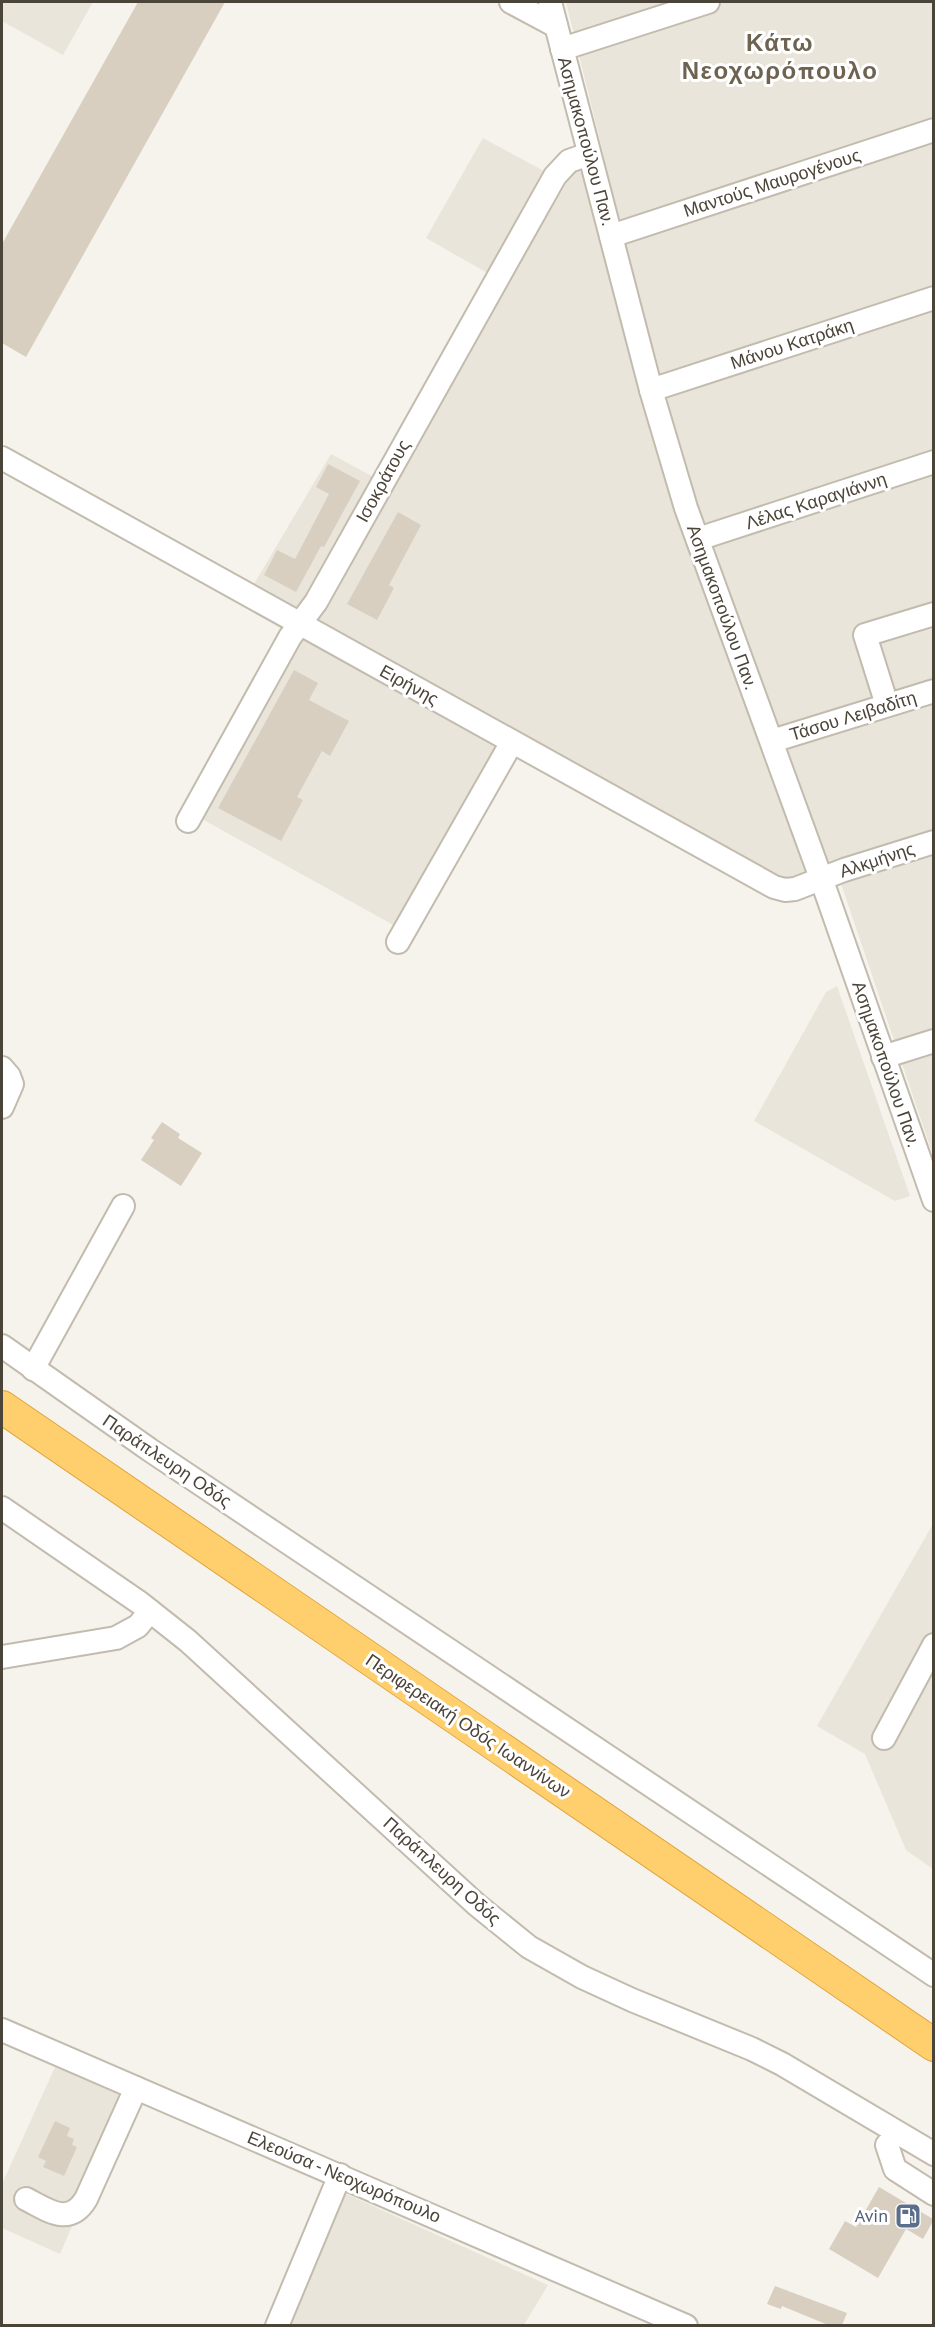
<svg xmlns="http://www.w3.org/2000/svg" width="935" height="2327" font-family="'PT Sans',sans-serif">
  <rect width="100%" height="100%" fill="#f6f3ec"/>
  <!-- residential -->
  <g fill="#eae5da">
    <polygon points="2,2 93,2 63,55 2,21"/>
    <polygon points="566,2 933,2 933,1155 834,863 784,883 514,728 397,927 202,819 315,619 254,584 331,454 392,487 505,283 426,238 483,138 562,181 570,167 604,157"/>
    <polygon points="837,986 910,1196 895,1201 754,1121 826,992"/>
    <polygon points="933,1524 933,1869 906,1850 865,1754 817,1726"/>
    <polygon points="56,2065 128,2096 60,2254 2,2228 2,2184"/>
    <polygon points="344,2193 548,2285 524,2325 288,2326"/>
  </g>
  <!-- building -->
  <g fill="#d8cfc1">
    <polygon points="138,2 225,2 26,357 2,343 2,244"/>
    <polygon points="328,464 360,481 324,547 321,546 296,592 264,575 277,550 295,559 329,494 316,487"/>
    <polygon points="398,512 421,525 389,585 394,588 377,620 347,604"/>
    <polygon points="294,670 318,683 309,700 349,721 330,756 322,751 297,797 303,800 281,841 218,808"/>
    <polygon points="162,1122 180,1134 178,1138 202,1153 181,1186 141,1160 154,1140 151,1138"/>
    <polygon points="55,2121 70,2128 67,2136 74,2139 72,2145 77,2147 64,2176 43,2167 46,2161 38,2157"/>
    <polygon points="879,2187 933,2219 933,2221 923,2239 906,2229 878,2278 829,2249 845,2221 856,2227"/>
    <polygon points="775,2286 847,2313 842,2325 828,2325 782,2306 781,2309 767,2304"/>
  </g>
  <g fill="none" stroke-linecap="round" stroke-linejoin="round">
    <!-- minor casing -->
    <g stroke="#c2bbae" stroke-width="26">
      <g id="minor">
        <polyline points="511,2 556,26"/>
        <polyline points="550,2 651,390 686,508 821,878 934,1200"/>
        <polyline points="562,49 708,2"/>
        <polyline points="611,236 934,130"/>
        <polyline points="651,390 934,298"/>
        <polyline points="2,458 774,887 785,890 795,889 844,870 934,842"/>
        <polyline points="698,539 934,462"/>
        <polyline points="887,705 865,635 934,614"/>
        <polyline points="772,741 934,691"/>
        <polyline points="188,821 290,637 316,602 555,176 569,161 589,154"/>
        <polyline points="398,942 512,742"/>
        <polyline points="883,1057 934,1041"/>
        <polyline points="2,1068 9,1076 12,1084 2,1107"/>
        <polyline points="2,1346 150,1450 934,1975"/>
        <polyline points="33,1369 123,1206"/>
        <polyline points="2,1508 140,1603 188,1641 477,1905 529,1947 582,1977 632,2000 752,2049 782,2064 934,2154"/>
        <polyline points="2,1657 116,1638 138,1626 150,1611"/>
        <polyline points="884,1738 934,1645"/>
        <polyline points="2,2030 686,2326"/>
        <polyline points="887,2145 895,2169 934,2194"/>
        <path d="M26,2199C48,2210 69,2227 86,2199L136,2088"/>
        <polyline points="277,2326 340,2175"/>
      </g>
    </g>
    <!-- highway casing -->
    <g stroke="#e0a43c" stroke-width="34">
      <polyline id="highway" points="2,1407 934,2045"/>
    </g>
    <!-- minor -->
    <use href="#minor" stroke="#fff" stroke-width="22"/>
    <!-- highway -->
    <use href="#highway" stroke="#ffcf6e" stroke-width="32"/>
  </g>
  <!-- icons -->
  <defs>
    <g id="fuel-square" transform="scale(1.35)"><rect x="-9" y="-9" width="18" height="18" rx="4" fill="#5c6f8a" stroke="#fff"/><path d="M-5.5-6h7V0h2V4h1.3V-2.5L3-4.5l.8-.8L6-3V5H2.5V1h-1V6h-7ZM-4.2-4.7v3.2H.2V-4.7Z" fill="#fff"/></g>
  </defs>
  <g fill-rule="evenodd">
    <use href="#fuel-square" x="908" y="2216"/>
  </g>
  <g text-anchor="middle" stroke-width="6" stroke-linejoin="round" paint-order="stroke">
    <!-- street labels -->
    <g font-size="18" fill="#4b4439" stroke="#fff">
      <text transform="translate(586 141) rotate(75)" y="6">Ασημακοπούλου Παν.</text>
      <text transform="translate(772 183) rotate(-18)" y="6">Μαντούς Μαυρογένους</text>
      <text transform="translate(792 344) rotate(-18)" y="6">Μάνου Κατράκη</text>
      <text transform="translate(383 481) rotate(-61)" y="6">Ισοκράτους</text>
      <text transform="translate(816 501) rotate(-18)" y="6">Λέλας Καραγιάννη</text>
      <text transform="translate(722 607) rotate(70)" y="6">Ασημακοπούλου Παν.</text>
      <text transform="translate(409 685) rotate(29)" y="6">Ειρήνης</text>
      <text transform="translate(853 716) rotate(-17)" y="6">Τάσου Λειβαδίτη</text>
      <text transform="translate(877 860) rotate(-18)" y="6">Αλκμήνης</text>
      <text transform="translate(886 1064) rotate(71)" y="6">Ασημακοπούλου Παν.</text>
      <text transform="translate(167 1461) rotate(34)" y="6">Παράπλευρη Οδός</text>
      <text transform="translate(468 1726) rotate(34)" y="6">Περιφερειακή Οδός Ιωαννίνων</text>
      <text transform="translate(442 1871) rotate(42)" y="6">Παράπλευρη Οδός</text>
      <text transform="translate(344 2177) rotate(23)" y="6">Ελεούσα - Νεοχωρόπουλο</text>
    </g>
    <!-- service labels -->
    <g font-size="18" fill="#4e5e75" stroke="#fff" text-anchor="end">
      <text x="888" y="2222">Avin</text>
    </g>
    <!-- district labels -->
    <g font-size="24" font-weight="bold" letter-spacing="1.5" fill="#6e6250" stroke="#fff">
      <text x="780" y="51">Κάτω<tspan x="780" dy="28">Νεοχωρόπουλο</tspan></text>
    </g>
  </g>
  <!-- border -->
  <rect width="935" height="2327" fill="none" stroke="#4b4439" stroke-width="6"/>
</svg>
